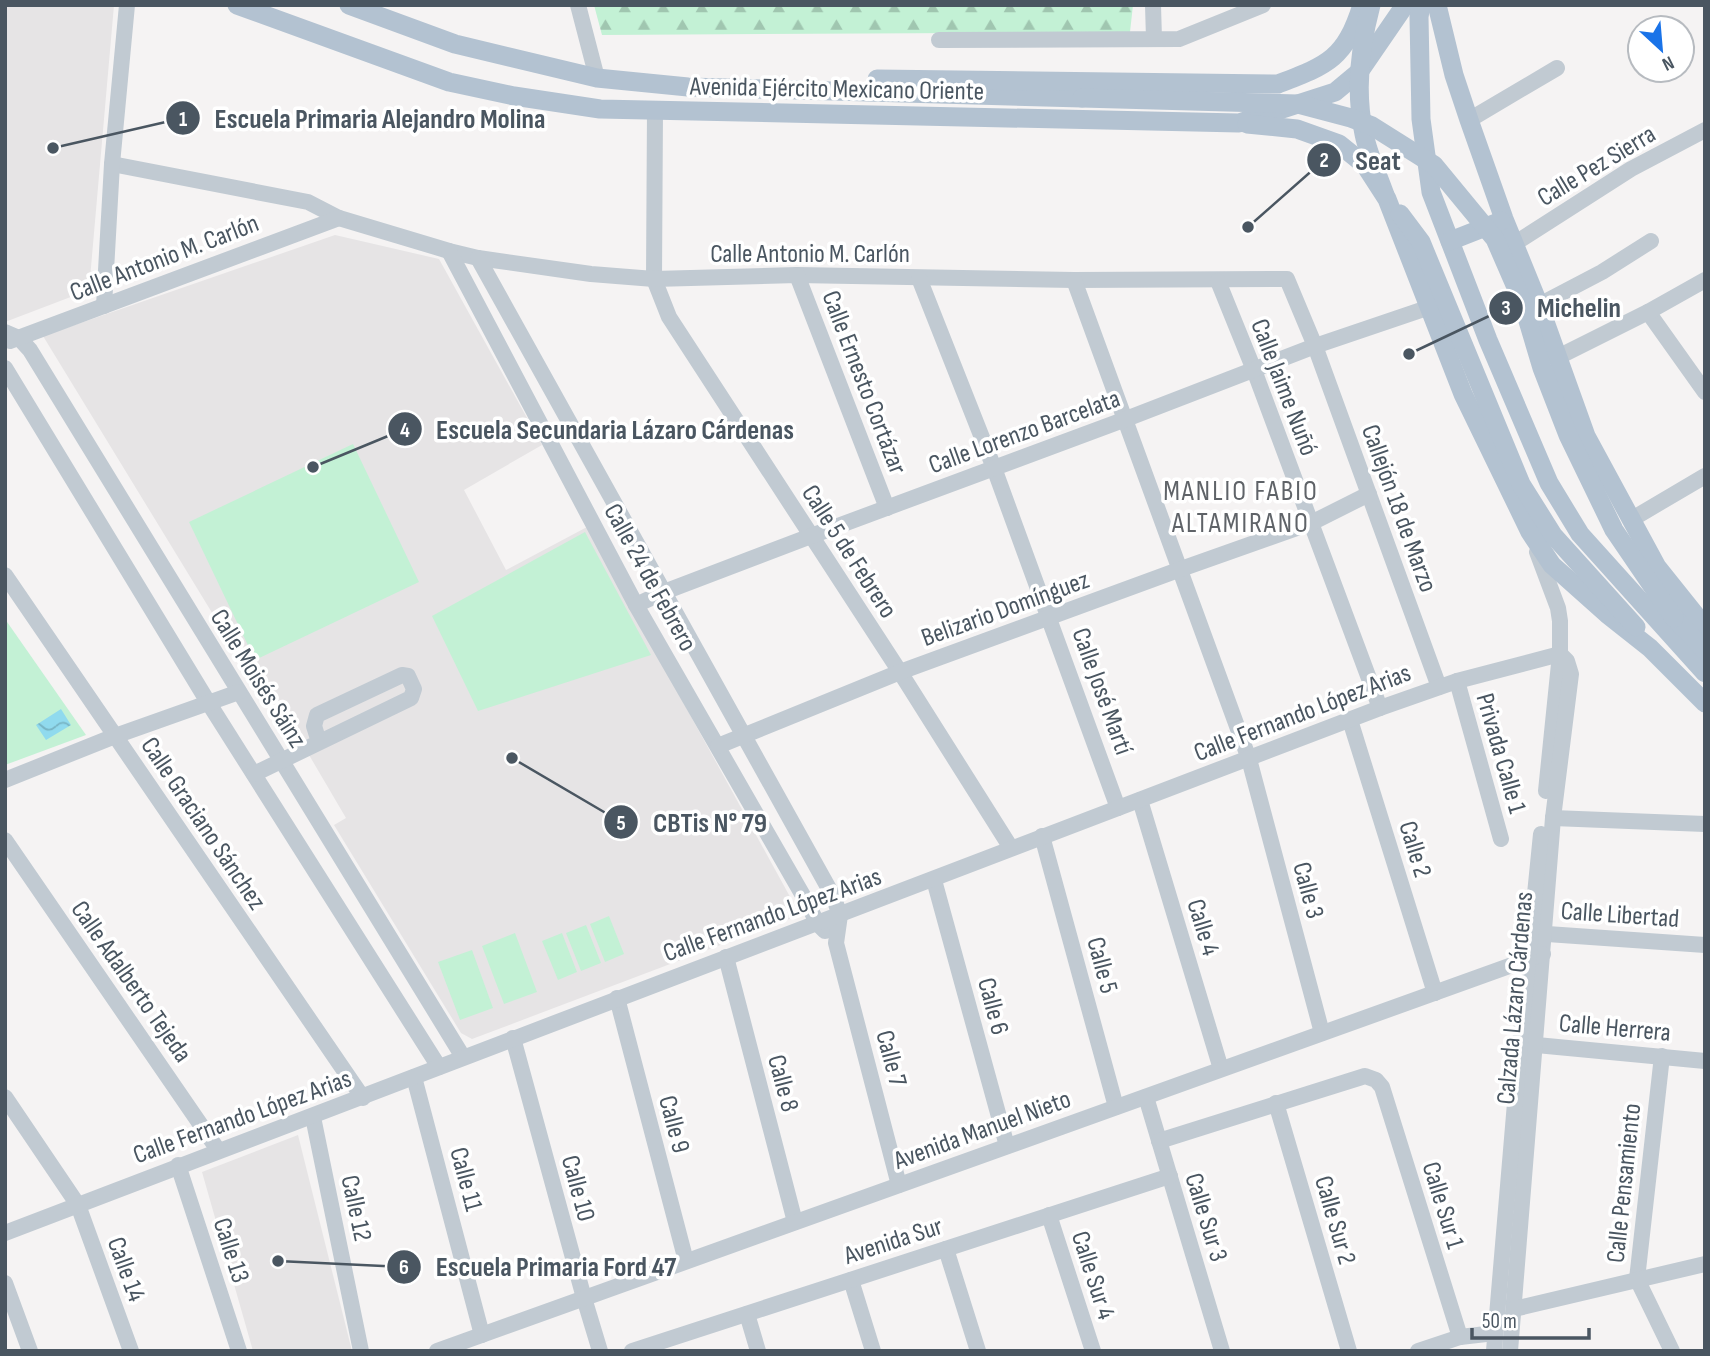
<svg xmlns="http://www.w3.org/2000/svg" width="1710" height="1356" font-family="'Sofia Sans Condensed',sans-serif">
  <defs>
    <pattern id="forest-firs" width="22" height="20" patternUnits="userSpaceOnUse" patternTransform="scale(1.75)"><rect width="22" height="20" fill="#c3f1d5"/><path d="M5 1l3.5 6h-7zM16 11l3.5 6h-7z" fill="#a0c6b0"/></pattern>
    <pattern id="water-waves" width="16" height="10" patternUnits="userSpaceOnUse" patternTransform="scale(1.75)"><rect width="16" height="10" fill="#90daee"/><path d="M0 5q4-4 8 0t8 0" fill="none" stroke="#78b4c4"/></pattern>
  </defs>
  <rect width="100%" height="100%" fill="#f5f3f3"/>
  <!-- education -->
  <g fill="#e6e4e5">
    <polygon points="5,5 114,5 89,290 5,322"/>
    <polygon points="335,235 439,259 542,445 464,490 506,570 587,527 800,915 472,1039 461,1033 334,825 346,818 275,697 266,701 43,336"/>
    <polygon points="298,1135 352,1351 253,1351 202,1172"/>
  </g>
  <!-- forest -->
  <polygon fill="url(#forest-firs)" points="594,5 1133,5 1130,32 602,35"/>
  <!-- pitch -->
  <g fill="#c3f1d5">
    <polygon points="353,444 419,582 255,660 189,522"/>
    <polygon points="585,532 651,655 478,711 432,616"/>
    <polygon points="5,619 86,735 5,765"/>
    <polygon points="609,916 624,954 605,962 590,924"/>
    <polygon points="586,925 601,963 581,971 566,933"/>
    <polygon points="515,933 537,992 504,1004 482,946"/>
    <polygon points="562,933 577,972 558,980 542,941"/>
    <polygon points="472,950 493,1008 460,1020 438,962"/>
  </g>
  <!-- water -->
  <polygon fill="url(#water-waves)" points="61,709 71,725 46,740 36,725"/>
  <g fill="none" stroke-linecap="round" stroke-linejoin="round">
    <!-- minor -->
    <g stroke="#c1cad2" stroke-width="16">
      <polyline points="578,5 597,78"/>
      <polyline points="1153,5 1154,39"/>
      <polyline points="939,40 1179,39 1263,5"/>
      <polyline points="655,110 654,279 669,317 900,672 1011,848"/>
      <polyline points="1469,120 1557,68"/>
      <polyline points="112,164 308,202 339,218 449,251 478,258 591,274 654,279 797,275 1074,280 1287,279 1315,346 1439,687"/>
      <polyline points="1514,244 1631,169 1705,130"/>
      <polyline points="449,251 636,605 809,906 817,923 825,931"/>
      <polyline points="478,258 833,896 840,915 836,943 899,1185"/>
      <polyline points="797,275 887,508"/>
      <polyline points="919,278 994,468 1118,808"/>
      <polyline points="1074,280 1249,759 1322,1033"/>
      <polyline points="1218,281 1254,370 1380,708"/>
      <polyline points="1539,305 1602,272 1651,241"/>
      <polyline points="104,306 112,164 127,5"/>
      <polyline points="1648,312 1705,392"/>
      <polyline points="5,332 19,338 30,350 463,1057"/>
      <polyline points="10,341 339,218"/>
      <polyline points="1558,357 1648,312 1705,280"/>
      <polyline points="5,368 208,702 439,1067"/>
      <polyline points="1632,519 1705,476"/>
      <polyline points="1537,552 1558,608 1560,621 1560,654 1546,791"/>
      <polyline points="5,575 363,1098"/>
      <polyline points="636,605 664,592 811,536 1126,419 1315,346 1430,307"/>
      <polyline points="1457,681 1501,839"/>
      <polyline points="1350,720 1435,993"/>
      <polyline points="718,746 900,672 1181,569 1311,523 1369,494"/>
      <polyline points="254,774 411,698 414,689 408,676 402,675 317,715 314,726 319,742"/>
      <polyline points="5,780 115,736 239,692"/>
      <polyline points="1140,800 1221,1069"/>
      <polyline points="1553,818 1705,824"/>
      <polyline points="1042,836 1116,1107"/>
      <polyline points="5,840 218,1150"/>
      <polyline points="934,880 1007,1146"/>
      <polyline points="1533,933 1705,945"/>
      <polyline points="726,957 795,1222"/>
      <polyline points="617,998 686,1261"/>
      <polyline points="513,1038 584,1298 600,1351"/>
      <polyline points="1526,1044 1705,1061"/>
      <polyline points="1662,1056 1637,1279 1672,1351"/>
      <polyline points="414,1077 482,1335"/>
      <polyline points="5,1097 78,1205 131,1351"/>
      <polyline points="1146,1097 1222,1351"/>
      <polyline points="1276,1103 1349,1351"/>
      <polyline points="313,1117 361,1351"/>
      <polyline points="1159,1141 1365,1076 1376,1080 1382,1087 1460,1337"/>
      <polyline points="178,1165 239,1351"/>
      <polyline points="1049,1215 1093,1351"/>
      <polyline points="5,1233 1380,708 1457,681 1560,654 1567,661 1571,674 1553,818 1510,1351"/>
      <polyline points="946,1249 978,1351"/>
      <polyline points="851,1280 873,1351"/>
      <polyline points="5,1283 30,1351"/>
      <polyline points="1514,1309 1705,1264"/>
      <polyline points="747,1314 758,1351"/>
      <polyline points="437,1351 1543,954"/>
      <polyline points="632,1351 1170,1176"/>
      <polyline points="1418,1351 1460,1337 1495,1333"/>
      <polyline points="1494,1351 1520,1044 1541,834"/>
    </g>
    <!-- major -->
    <g stroke="#b3c2d1" stroke-width="19">
      <polyline points="237,5 449,82 514,96 600,109 1239,123 1335,92 1359,72 1405,5"/>
      <polyline points="349,5 455,44 597,78 688,87 1082,98"/>
      <polyline points="1421,5 1419,17 1421,119 1431,192 1488,340 1549,483 1580,534 1705,673"/>
      <polyline points="1437,5 1454,75 1469,120 1504,219 1539,305 1586,436 1657,567 1705,627"/>
      <path d="M877,79L1278,84C1328,65 1345,59 1362,5"/>
      <polyline points="1247,124 1297,129 1339,144 1365,165 1387,199 1463,394 1530,532 1552,565 1607,614 1650,648 1705,703"/>
      <polyline points="1400,214 1421,242 1521,484 1553,535 1636,627"/>
      <polyline points="1450,241 1501,221"/>
      <polyline points="1674,618 1705,650"/>
    </g>
    <!-- major-bridge -->
    <g stroke="#b3c2d1" stroke-width="19">
      <path d="M1371,5C1360,46 1355,92 1364,134C1368,154 1378,175 1385,195"/>
      <polyline points="1082,98 1298,104 1351,118 1372,126 1434,165 1495,239 1522,301 1542,368 1568,435 1614,530 1674,618"/>
    </g>
  </g>
  <g text-anchor="middle" stroke-width="7" stroke-linejoin="round" paint-order="stroke">
    <!-- street labels -->
    <g font-size="26" fill="#4a5661" stroke="#fff">
      <text transform="translate(837 88) rotate(1)" y="9">Avenida Ejército Mexicano Oriente</text>
      <text transform="translate(1596 165) rotate(-31)" y="9">Calle Pez Sierra</text>
      <text x="810" y="262">Calle Antonio M. Carlón</text>
      <text transform="translate(164 257) rotate(-21)" y="9">Calle Antonio M. Carlón</text>
      <text transform="translate(865 382) rotate(69)" y="9">Calle Ernesto Cortázar</text>
      <text transform="translate(1285 387) rotate(69)" y="9">Calle Jaime Nuñó</text>
      <text transform="translate(1024 431) rotate(-20)" y="9">Calle Lorenzo Barcelata</text>
      <text transform="translate(1400 508) rotate(70)" y="9">Callejón 18 de Marzo</text>
      <text transform="translate(850 551) rotate(57)" y="9">Calle 5 de Febrero</text>
      <text transform="translate(651 577) rotate(61)" y="9">Calle 24 de Febrero</text>
      <text transform="translate(1005 608) rotate(-20)" y="9">Belizario Domínguez</text>
      <text transform="translate(259 678) rotate(58)" y="9">Calle Moisés Sáinz</text>
      <text transform="translate(1103 691) rotate(70)" y="9">Calle José Martí</text>
      <text transform="translate(1302 712) rotate(-21)" y="9">Calle Fernando López Arias</text>
      <text transform="translate(1502 753) rotate(74)" y="9">Privada Calle 1</text>
      <text transform="translate(204 823) rotate(56)" y="9">Calle Graciano Sánchez</text>
      <text transform="translate(1416 849) rotate(73)" y="9">Calle 2</text>
      <text transform="translate(1309 890) rotate(75)" y="9">Calle 3</text>
      <text transform="translate(772 914) rotate(-20)" y="9">Calle Fernando López Arias</text>
      <text transform="translate(1620 914) rotate(4)" y="9">Calle Libertad</text>
      <text transform="translate(1204 927) rotate(73)" y="9">Calle 4</text>
      <text transform="translate(1103 965) rotate(75)" y="9">Calle 5</text>
      <text transform="translate(132 981) rotate(55)" y="9">Calle Adalberto Tejeda</text>
      <text transform="translate(1514 998) rotate(-85)" y="9">Calzada Lázaro Cárdenas</text>
      <text transform="translate(994 1006) rotate(75)" y="9">Calle 6</text>
      <text transform="translate(1615 1027) rotate(5)" y="9">Calle Herrera</text>
      <text transform="translate(892 1058) rotate(75)" y="9">Calle 7</text>
      <text transform="translate(784 1083) rotate(75)" y="9">Calle 8</text>
      <text transform="translate(242 1116) rotate(-20)" y="9">Calle Fernando López Arias</text>
      <text transform="translate(675 1124) rotate(75)" y="9">Calle 9</text>
      <text transform="translate(982 1129) rotate(-20)" y="9">Avenida Manuel Nieto</text>
      <text transform="translate(467 1179) rotate(75)" y="9">Calle 11</text>
      <text transform="translate(1623 1183) rotate(-84)" y="9">Calle Pensamiento</text>
      <text transform="translate(579 1188) rotate(75)" y="9">Calle 10</text>
      <text transform="translate(1444 1205) rotate(73)" y="9">Calle Sur 1</text>
      <text transform="translate(357 1208) rotate(78)" y="9">Calle 12</text>
      <text transform="translate(1207 1217) rotate(73)" y="9">Calle Sur 3</text>
      <text transform="translate(1336 1220) rotate(74)" y="9">Calle Sur 2</text>
      <text transform="translate(893 1240) rotate(-18)" y="9">Avenida Sur</text>
      <text transform="translate(232 1250) rotate(72)" y="9">Calle 13</text>
      <text transform="translate(127 1269) rotate(70)" y="9">Calle 14</text>
      <text transform="translate(1094 1275) rotate(72)" y="9">Calle Sur 4</text>
    </g>
    <!-- neighbourhood labels -->
    <g font-size="28" letter-spacing="2" fill="#5f6368" stroke="#fff">
      <text x="1241" y="500">MANLIO FABIO<tspan x="1241" dy="32">ALTAMIRANO</tspan></text>
    </g>
  </g>
  <!-- callouts -->
  <path fill="none" stroke="#4a5661" stroke-width="2.5" d="M53 148L183 118M1248 227L1324 160M1409 354L1506 308M313 467L405 429M512 758L621 822M278 1261L404 1267"/>
  <g fill="#4a5661" stroke="#fff" stroke-width="2.5">
    <circle cx="53" cy="148" r="7"/>
    <circle cx="1248" cy="227" r="7"/>
    <circle cx="1409" cy="354" r="7"/>
    <circle cx="313" cy="467" r="7"/>
    <circle cx="512" cy="758" r="7"/>
    <circle cx="278" cy="1261" r="7"/>
    <circle cx="183" cy="118" r="18"/>
    <circle cx="1324" cy="160" r="18"/>
    <circle cx="1506" cy="308" r="18"/>
    <circle cx="405" cy="429" r="18"/>
    <circle cx="621" cy="822" r="18"/>
    <circle cx="404" cy="1267" r="18"/>
  </g>
  <g font-size="21" text-anchor="middle" font-weight="bold" fill="#fff">
    <text x="183" y="126">1</text>
    <text x="1324" y="167">2</text>
    <text x="1506" y="315">3</text>
    <text x="405" y="437">4</text>
    <text x="621" y="830">5</text>
    <text x="404" y="1274">6</text>
  </g>
  <g font-size="28" text-anchor="middle" font-weight="bold" fill="#4a5661" stroke="#fff" stroke-width="7" stroke-linejoin="round" paint-order="stroke">
    <text x="380" y="128">Escuela Primaria Alejandro Molina</text>
    <text x="1378" y="170">Seat</text>
    <text x="1579" y="317">Michelin</text>
    <text x="615" y="439">Escuela Secundaria Lázaro Cárdenas</text>
    <text x="710" y="832">CBTis N° 79</text>
    <text x="556" y="1276">Escuela Primaria Ford 47</text>
  </g>
  <!-- border -->
  <rect width="1710" height="1356" fill="none" stroke="#4a5661" stroke-width="14"/>
  <!-- north arrow -->
  <g transform="translate(1661 49) rotate(154)"><circle r="33" fill="#ffffff" stroke="#b7bbc0" stroke-width="2"/>
  <path d="M0-5L12 26L0 18L-12 26Z" fill="#1a73e8"/>
  <text y="-10" font-size="19" font-weight="bold" text-anchor="middle" fill="#4a5661">N</text>
  </g>
  <!-- scale -->
  <path d="M1472 1328v10h117v-10" fill="none" stroke="#4a5661" stroke-width="3.5"/>
  <text x="1482" y="1328" font-size="21" fill="#4a5661" stroke="#ffffff" stroke-width="5" paint-order="stroke">50 m</text>
</svg>
